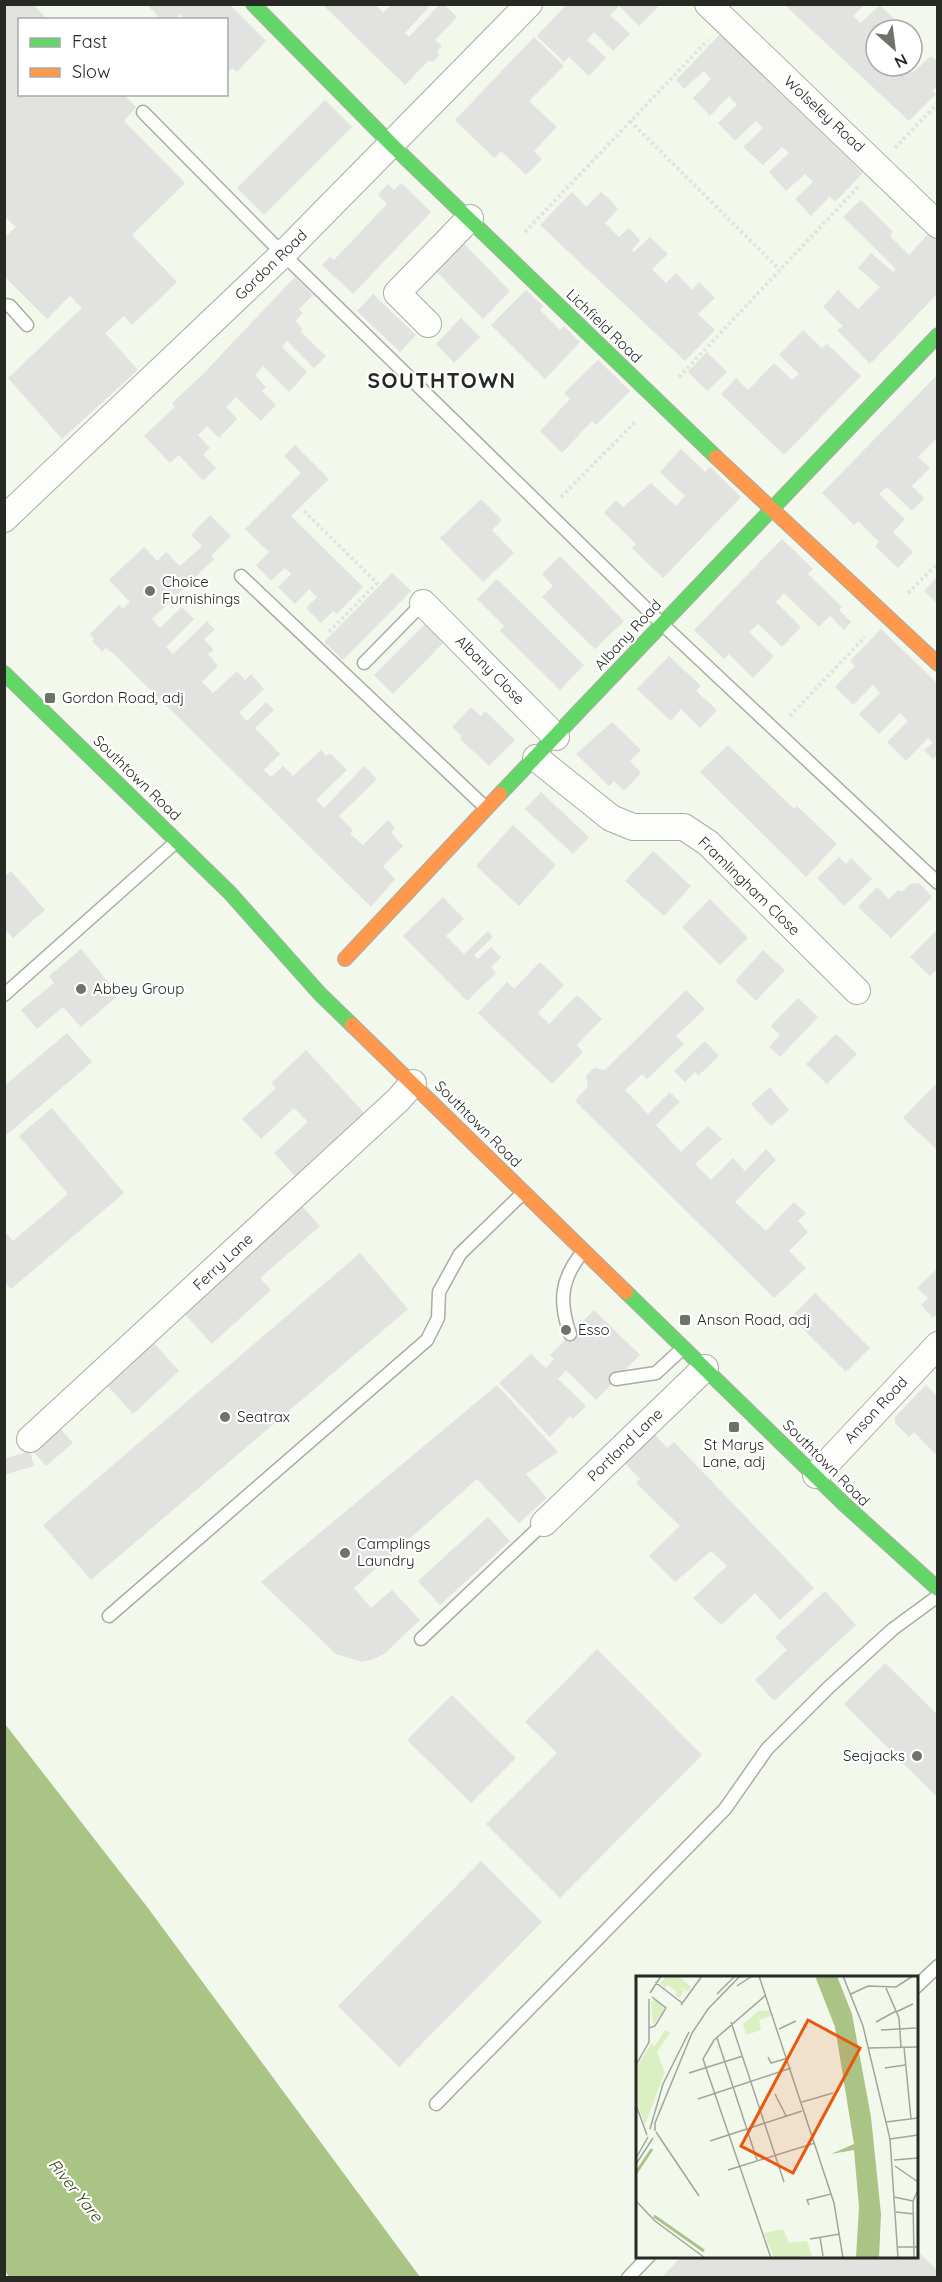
<svg xmlns="http://www.w3.org/2000/svg" width="942" height="2282" font-family="Quicksand,sans-serif">
  <rect width="100%" height="100%" fill="#f3f8ed"/>
  <!-- water -->
  <polygon fill="#aac486" points="5,1724 148,1908 420,2277 10,2278 5,2271"/>
  <!-- building -->
  <g fill="#e2e2e1">
    <polygon points="4,4 33,4 48,20 20,20 20,94 123,94 136,107 124,121 185,183 132,235 177,282 132,325 124,316 105,333 138,370 62,439 8,378 82,308 70,296 47,319 4,276 4,238 16,227 4,216"/>
    <polygon points="151,4 229,4 266,41 237,72 232,68 226,73 226,20 185,20 180,14 175,20 157,20 159,17 149,7"/>
    <polygon points="322,4 375,4 383,13 392,4 426,4 429,7 405,33 409,37 440,4 444,4 457,17 435,40 442,46 437,51 439,56 433,62 428,61 405,85"/>
    <polygon points="567,4 655,4 658,7 639,26 619,6 610,15 630,34 613,51 594,32 587,40 606,58 589,76 569,57 564,62 537,36"/>
    <polygon points="785,5 864,5 853,16 861,23 880,5 898,23 891,30 876,30 876,66 906,66 912,73 931,56 938,62 938,85 932,91 936,94 909,121"/>
    <polygon points="720,34 863,173 835,202 830,196 811,216 795,199 813,182 805,174 786,191 769,172 789,153 782,147 763,165 743,147 763,128 756,121 735,141 718,123 737,105 729,96 710,116 693,98 711,79 704,71 684,89 676,80"/>
    <polygon points="912,36 924,48 912,60"/>
    <polygon points="534,37 564,66 529,101 557,127 534,151 542,159 526,175 501,151 494,158 455,120"/>
    <polygon points="325,100 352,127 264,215 237,188"/>
    <polygon points="401,183 431,212 353,294 322,265 330,257 334,260 387,204 378,195 388,184 394,190"/>
    <polygon points="572,192 586,207 601,192 610,200 618,209 605,223 619,237 629,228 640,240 632,250 634,252 650,237 668,254 652,269 666,283 676,273 692,290 699,282 715,298 698,314 715,330 685,361 540,225"/>
    <polygon points="861,200 893,232 890,236 909,255 929,233 938,241 938,293 870,364 837,330 843,326 823,307 838,290 858,309 880,287 858,268 871,253 893,272 896,269 843,217"/>
    <polygon points="463,243 510,291 483,319 435,270"/>
    <polygon points="295,277 313,295 299,309 303,313 295,321 303,329 300,331 326,356 314,368 287,341 282,347 307,372 289,392 263,366 255,375 266,387 262,391 276,405 261,421 236,397 226,407 237,419 219,438 207,426 198,435 210,448 203,454 216,468 203,481 179,455 170,463 144,436 175,407 172,403 202,375"/>
    <polygon points="526,290 543,306 540,310 560,330 564,326 580,342 545,379 491,325"/>
    <polygon points="373,294 416,335 400,352 357,311"/>
    <polygon points="461,318 480,337 454,363 436,344"/>
    <polygon points="803,330 822,348 827,344 861,376 784,455 721,394 736,378 748,390 774,363 792,380 799,374 779,355"/>
    <polygon points="707,352 727,372 707,391 688,372"/>
    <polygon points="598,360 630,391 596,425 592,421 562,453 540,431 570,399 564,393"/>
    <polygon points="938,374 938,437 918,457 930,468 912,486 924,498 912,511 887,487 879,494 905,519 893,532 913,552 898,568 875,546 879,542 858,521 854,525 822,493"/>
    <polygon points="295,445 329,479 291,516 363,587 337,614 333,611 321,623 306,608 317,597 309,589 295,604 278,587 291,574 285,568 271,581 256,565 269,552 245,529 301,473 284,456"/>
    <polygon points="681,449 705,472 710,467 741,497 663,578 632,548 636,544 604,513 616,500 623,507 651,483 676,506 685,496 660,472"/>
    <polygon points="481,499 502,520 492,530 514,553 483,582 440,538"/>
    <polygon points="210,515 231,536 211,556 214,559 152,619 160,628 182,607 194,619 166,647 173,654 207,621 215,630 204,639 214,650 208,654 218,666 202,682 213,693 237,671 245,680 251,674 264,689 239,713 247,721 266,702 274,710 255,728 280,754 264,770 271,777 283,766 293,776 321,750 326,756 330,753 347,770 316,800 324,808 364,766 377,779 339,816 353,830 350,834 363,845 388,820 395,828 391,832 403,846 383,866 395,879 371,907 115,655 106,648 102,652 92,641 94,639 90,634 119,605 123,609 130,602 109,580 144,547 157,561 166,552 180,566 202,546 191,535"/>
    <polygon points="782,539 813,569 808,574 842,607 839,610 851,622 844,630 830,616 819,627 784,593 776,602 801,627 782,647 758,624 749,632 774,656 753,678 729,654 724,659 694,630"/>
    <polygon points="560,556 624,621 595,649 542,597 553,586 542,574"/>
    <polygon points="392,573 411,591 343,660 324,642"/>
    <polygon points="938,576 938,604 924,591"/>
    <polygon points="497,579 584,665 560,690 500,631 504,626 477,599"/>
    <polygon points="425,624 444,642 393,694 374,675"/>
    <polygon points="881,629 938,684 938,754 933,759 924,750 933,743 928,738 906,761 887,742 908,721 900,713 879,734 859,714 880,693 873,685 853,705 835,687 855,666 850,661"/>
    <polygon points="669,656 701,686 696,691 717,710 700,728 681,709 671,721 637,689"/>
    <polygon points="471,707 481,716 485,711 515,740 489,766 460,739 462,736 452,727"/>
    <polygon points="612,722 641,750 630,761 641,773 624,791 614,781 609,786 576,754"/>
    <polygon points="728,745 794,809 797,806 837,844 806,877 700,772"/>
    <polygon points="541,792 589,837 573,854 525,809"/>
    <polygon points="513,825 556,865 519,906 476,866"/>
    <polygon points="653,851 691,886 664,916 625,881"/>
    <polygon points="839,857 846,864 851,858 872,879 844,906 817,878"/>
    <polygon points="11,871 45,910 13,938 4,928 4,877"/>
    <polygon points="919,883 932,897 891,938 858,907 877,887 889,899 898,890 902,892 910,884"/>
    <polygon points="443,897 464,919 446,936 464,954 488,931 493,937 474,955 478,959 491,947 501,957 491,967 496,973 467,1001 403,936"/>
    <polygon points="710,899 748,938 720,965 682,927"/>
    <polygon points="938,929 938,968 930,976 910,957"/>
    <polygon points="81,949 119,995 81,1027 63,1007 37,1029 21,1010 54,983 49,976"/>
    <polygon points="763,950 785,970 756,1001 735,981"/>
    <polygon points="540,962 564,985 538,1013 549,1024 577,995 602,1019 577,1045 583,1052 552,1084 478,1013 507,982 514,989"/>
    <polygon points="686,990 705,1009 676,1036 684,1044 647,1079 642,1074 625,1090 648,1114 670,1092 680,1102 656,1125 681,1152 708,1126 722,1139 695,1164 711,1180 733,1158 745,1171 766,1149 776,1160 735,1202 766,1231 794,1202 806,1213 798,1221 808,1232 789,1251 806,1268 774,1298 575,1101 588,1086 586,1076 594,1068 605,1070"/>
    <polygon points="798,998 818,1017 780,1057 769,1047 780,1035 771,1026"/>
    <polygon points="67,1033 92,1062 4,1137 4,1086"/>
    <polygon points="836,1034 857,1054 827,1084 806,1064"/>
    <polygon points="705,1041 719,1056 698,1076 695,1072 685,1082 674,1071"/>
    <polygon points="306,1050 369,1118 334,1150 328,1145 295,1176 274,1153 308,1122 294,1108 261,1139 242,1119 276,1088 271,1083"/>
    <polygon points="935,1085 938,1087 938,1151 903,1118"/>
    <polygon points="770,1087 789,1110 771,1126 751,1104"/>
    <polygon points="52,1108 124,1193 11,1289 4,1281 4,1231 13,1241 68,1194 19,1136"/>
    <polygon points="301,1205 320,1226 260,1278 271,1290 212,1344 181,1310"/>
    <polygon points="360,1253 408,1309 91,1580 43,1525"/>
    <polygon points="938,1268 938,1313 933,1318 921,1305 928,1298 917,1288"/>
    <polygon points="815,1293 870,1348 846,1372 791,1317"/>
    <polygon points="594,1310 640,1355 596,1400 566,1370 558,1379 586,1406 573,1419 570,1416 550,1437 499,1383 531,1354 546,1368 554,1359 550,1355"/>
    <polygon points="152,1341 179,1371 133,1414 106,1384"/>
    <polygon points="497,1385 558,1452 526,1474 547,1498 519,1523 477,1479 354,1588 371,1608 392,1590 420,1620 384,1654 371,1660 362,1662 336,1654 261,1582"/>
    <polygon points="926,1385 938,1397 938,1457 914,1432 909,1437 895,1423 895,1417"/>
    <polygon points="60,1428 73,1443 46,1466 33,1451"/>
    <polygon points="651,1430 667,1448 674,1442 814,1588 780,1620 755,1593 721,1625 693,1598 727,1566 711,1551 675,1582 649,1556 680,1526 636,1483 640,1479 620,1458"/>
    <polygon points="30,1451 34,1466 4,1475 4,1459"/>
    <polygon points="488,1517 510,1541 440,1605 418,1581"/>
    <polygon points="825,1591 856,1625 774,1701 755,1680 787,1650 775,1637"/>
    <polygon points="597,1649 702,1755 560,1898 486,1824 557,1753 525,1722"/>
    <polygon points="885,1663 938,1715 938,1798 844,1704"/>
    <polygon points="452,1695 516,1758 471,1803 407,1740"/>
    <polygon points="481,1861 542,1922 399,2067 338,2006"/>
    <polygon points="916,2250 938,2271 938,2278 661,2278 682,2256 916,2256"/>
  </g>
  <g fill="none" stroke-linecap="round" stroke-linejoin="round">
    <!-- lane casing -->
    <g stroke="#a9ada4" stroke-width="15">
      <g id="lane">
        <polyline points="143,112 283,254 661,623 938,883"/>
        <polyline points="4,305 10,306 27,325"/>
        <polyline points="241,576 486,808"/>
        <polyline points="364,663 423,603"/>
        <polyline points="4,995 177,841"/>
        <path d="M570,1334C559,1303 560,1280 582,1253"/>
        <polyline points="616,1379 656,1373 683,1348"/>
        <polyline points="109,1616 427,1340 438,1318 439,1292 460,1254 523,1193"/>
        <polyline points="421,1639 544,1523"/>
        <polyline points="916,1987 938,1966"/>
        <polyline points="436,2104 725,1809 767,1749 829,1687 893,1629 938,1596"/>
        <polyline points="628,2278 649,2256"/>
      </g>
    </g>
    <!-- street casing -->
    <g stroke="#a9ada4" stroke-width="28">
      <g id="street">
        <polyline points="708,4 938,225"/>
        <polyline points="428,324 397,293 470,218"/>
        <polyline points="4,519 283,254 529,4"/>
        <polyline points="423,603 556,737"/>
        <polyline points="536,758 611,818 633,827 684,827 708,843 857,991"/>
        <polyline points="30,1439 398,1100 413,1083"/>
        <polyline points="816,1475 938,1345"/>
        <polyline points="544,1523 705,1368"/>
      </g>
    </g>
    <!-- fast casing -->
    <g stroke="#a9ada4" stroke-width="16">
      <g id="fast">
        <polyline points="253,4 392,145 716,457"/>
        <polyline points="4,673 230,893 320,994 352,1025"/>
        <polyline points="500,794 938,335"/>
        <polyline points="626,1292 844,1504 938,1589"/>
      </g>
    </g>
    <!-- slow casing -->
    <g stroke="#a9ada4" stroke-width="16">
      <g id="slow">
        <polyline points="716,457 938,664"/>
        <polyline points="345,959 500,794"/>
        <polyline points="352,1025 626,1292"/>
      </g>
    </g>
    <!-- path -->
    <g stroke="#e2e4df" stroke-width="4" stroke-dasharray="3 3" stroke-linecap="butt">
      <polyline points="630,121 780,270"/>
      <polyline points="895,148 938,103"/>
      <polyline points="525,232 708,40"/>
      <polyline points="679,377 859,186"/>
      <polyline points="561,497 636,421"/>
      <polyline points="304,511 377,583 328,633"/>
      <polyline points="908,593 938,563"/>
      <polyline points="790,716 865,637"/>
    </g>
    <!-- lane -->
    <use href="#lane" stroke="#fdfefc" stroke-width="12"/>
    <!-- street -->
    <use href="#street" stroke="#fdfefc" stroke-width="26"/>
    <!-- fast -->
    <use href="#fast" stroke="#63d668" stroke-width="14"/>
    <!-- slow -->
    <use href="#slow" stroke="#ff974d" stroke-width="14"/>
  </g>
  <!-- markers -->
  <g fill="#6e7269" stroke="#fff" stroke-width="2">
    <circle cx="150" cy="591" r="6"/>
    <rect x="44" y="692" width="12" height="12" rx="3"/>
    <circle cx="81" cy="989" r="6"/>
    <rect x="679" y="1314" width="12" height="12" rx="3"/>
    <circle cx="566" cy="1330" r="6"/>
    <circle cx="225" cy="1417" r="6"/>
    <rect x="728" y="1421" width="12" height="12" rx="3"/>
    <circle cx="345" cy="1553" r="6"/>
    <circle cx="917" cy="1756" r="6"/>
  </g>
  <g text-anchor="middle" stroke-width="4.5" stroke-linejoin="round" paint-order="stroke">
    <!-- street labels -->
    <g font-size="15" fill="#262a22" stroke="#fff">
      <text transform="translate(824 114) rotate(43)" y="5">Wolseley Road</text>
      <text transform="translate(271 265) rotate(-44)" y="5">Gordon Road</text>
      <text transform="translate(604 326) rotate(44)" y="5">Lichfield Road</text>
      <text transform="translate(628 635) rotate(-47)" y="5">Albany Road</text>
      <text transform="translate(490 670) rotate(45)" y="5">Albany Close</text>
      <text transform="translate(137 778) rotate(44)" y="5">Southtown Road</text>
      <text transform="translate(749 886) rotate(44)" y="5">Framlingham Close</text>
      <text transform="translate(478 1124) rotate(45)" y="5">Southtown Road</text>
      <text transform="translate(223 1262) rotate(-43)" y="5">Ferry Lane</text>
      <text transform="translate(876 1410) rotate(-47)" y="5">Anson Road</text>
      <text transform="translate(625 1445) rotate(-44)" y="5">Portland Lane</text>
      <text transform="translate(826 1463) rotate(45)" y="5">Southtown Road</text>
    </g>
    <!-- poi labels -->
    <g font-size="15" fill="#262a22" stroke="#fff" text-anchor="start">
      <text x="162" y="587">Choice<tspan x="162" dy="17">Furnishings</tspan></text>
      <text x="62" y="703">Gordon Road, adj</text>
      <text x="93" y="994">Abbey Group</text>
      <text x="697" y="1325">Anson Road, adj</text>
      <text x="578" y="1335">Esso</text>
      <text x="237" y="1422">Seatrax</text>
      <text x="734" y="1450" text-anchor="middle">St Marys<tspan x="734" dy="17">Lane, adj</tspan></text>
      <text x="357" y="1549">Camplings<tspan x="357" dy="17">Laundry</tspan></text>
      <text x="905" y="1761" text-anchor="end">Seajacks</text>
    </g>
    <!-- water labels -->
    <g font-size="16" font-style="italic" fill="#2f4506" stroke="#fff">
      <text transform="translate(76 2190) rotate(51)" y="6">River Yare</text>
    </g>
    <!-- district labels -->
    <g font-size="21" font-weight="bold" letter-spacing="1.5" fill="#262a22" stroke="#fff">
      <text x="442" y="388">SOUTHTOWN</text>
    </g>
  </g>
  <!-- overview -->
  <g transform="translate(636 1976)">
    <rect width="282" height="282" fill="#f3f8ed"/>
    <path d="M31,0H43L55,11L52,16L43,10L48,15L43,22L39,19L41,16L32,9L29,12L24,7ZM20,23L29,33L17,49L15,26ZM134,34L135,40L123,44L125,54L110,59L107,48L122,35ZM29,54L34,57L21,76L29,96L9,149L0,125V92L15,68L19,70ZM147,253L153,267L171,265L176,280L138,282L128,257Z" fill="#daefc2"/>
    <path d="M179,0H201L216,38L235,141L245,238L243,282H220L223,231L218,174L195,178L218,168L199,51Z" fill="#aac486"/>
    <path fill="none" stroke="#aac486" stroke-width="3" d="M0,197L16,173M18,240L68,275"/>
    <path fill="none" stroke="#a1a69c" stroke-width="1.5" d="M123,0L198,227L207,282M207,0L227,50L254,163L262,282M19,6L46,27M101,10L116,0M250,12L263,42L265,71M14,17L25,0M81,18L99,0M215,18L232,10L260,11L277,0M130,19L78,64L67,83L135,282M45,29L66,0M260,36L277,28M95,46L148,206M240,46L260,35M13,52L19,50L30,32L16,21M143,53L160,45M245,54L280,52M81,62L121,184M268,71L275,143M232,72L282,71M132,81L135,87L152,82M0,89L13,66V23M249,92L269,89M53,97L107,80M139,118L150,140M62,123L155,92M166,126L197,117M0,129L11,159M250,146L282,142M14,153L27,108L53,56M19,155V147L56,57L72,33L104,0M20,156L63,220M254,163L282,159M74,165L166,135M0,182L12,161M258,184L282,182M0,188L17,162M259,190L282,206M92,194L179,167M258,221L277,225M0,225L19,245L69,282M173,229L171,224L195,218M260,236L278,238M184,261L187,280M174,263L204,258M261,271H282M278,282L277,225L282,214"/>
    <path fill="#e8590c" fill-opacity="0.15" stroke="#e8590c" stroke-width="3" d="M172,44L224,72L157,197L105,170Z"/>
    <rect width="282" height="282" fill="none" stroke="#262a22" stroke-width="3"/>
  </g>
  <!-- border -->
  <rect width="942" height="2282" fill="none" stroke="#262a22" stroke-width="12"/>
  <!-- legend -->
  <rect x="18" y="18" width="210" height="78" fill="#ffffff" stroke="#a8aaa7" stroke-width="1.5"/>
  <rect x="30" y="38" width="30" height="9" fill="#63d668" stroke="#a8aaa7" stroke-width="1.5"/>
  <text x="72" y="48" font-size="18" fill="#262a22">Fast</text>
  <rect x="30" y="68" width="30" height="9" fill="#ff974d" stroke="#a8aaa7" stroke-width="1.5"/>
  <text x="72" y="78" font-size="18" fill="#262a22">Slow</text>
  <!-- north arrow -->
  <g transform="translate(894 48) rotate(152)"><circle r="28" fill="#ffffff" stroke="#a8aaa7" stroke-width="1.5"/>
  <path d="M0-4.5L10 22L0 15L-10 22Z" fill="#6e7269"/>
  <text y="-9" font-size="16" font-weight="bold" text-anchor="middle" fill="#262a22">N</text>
  </g>
</svg>
